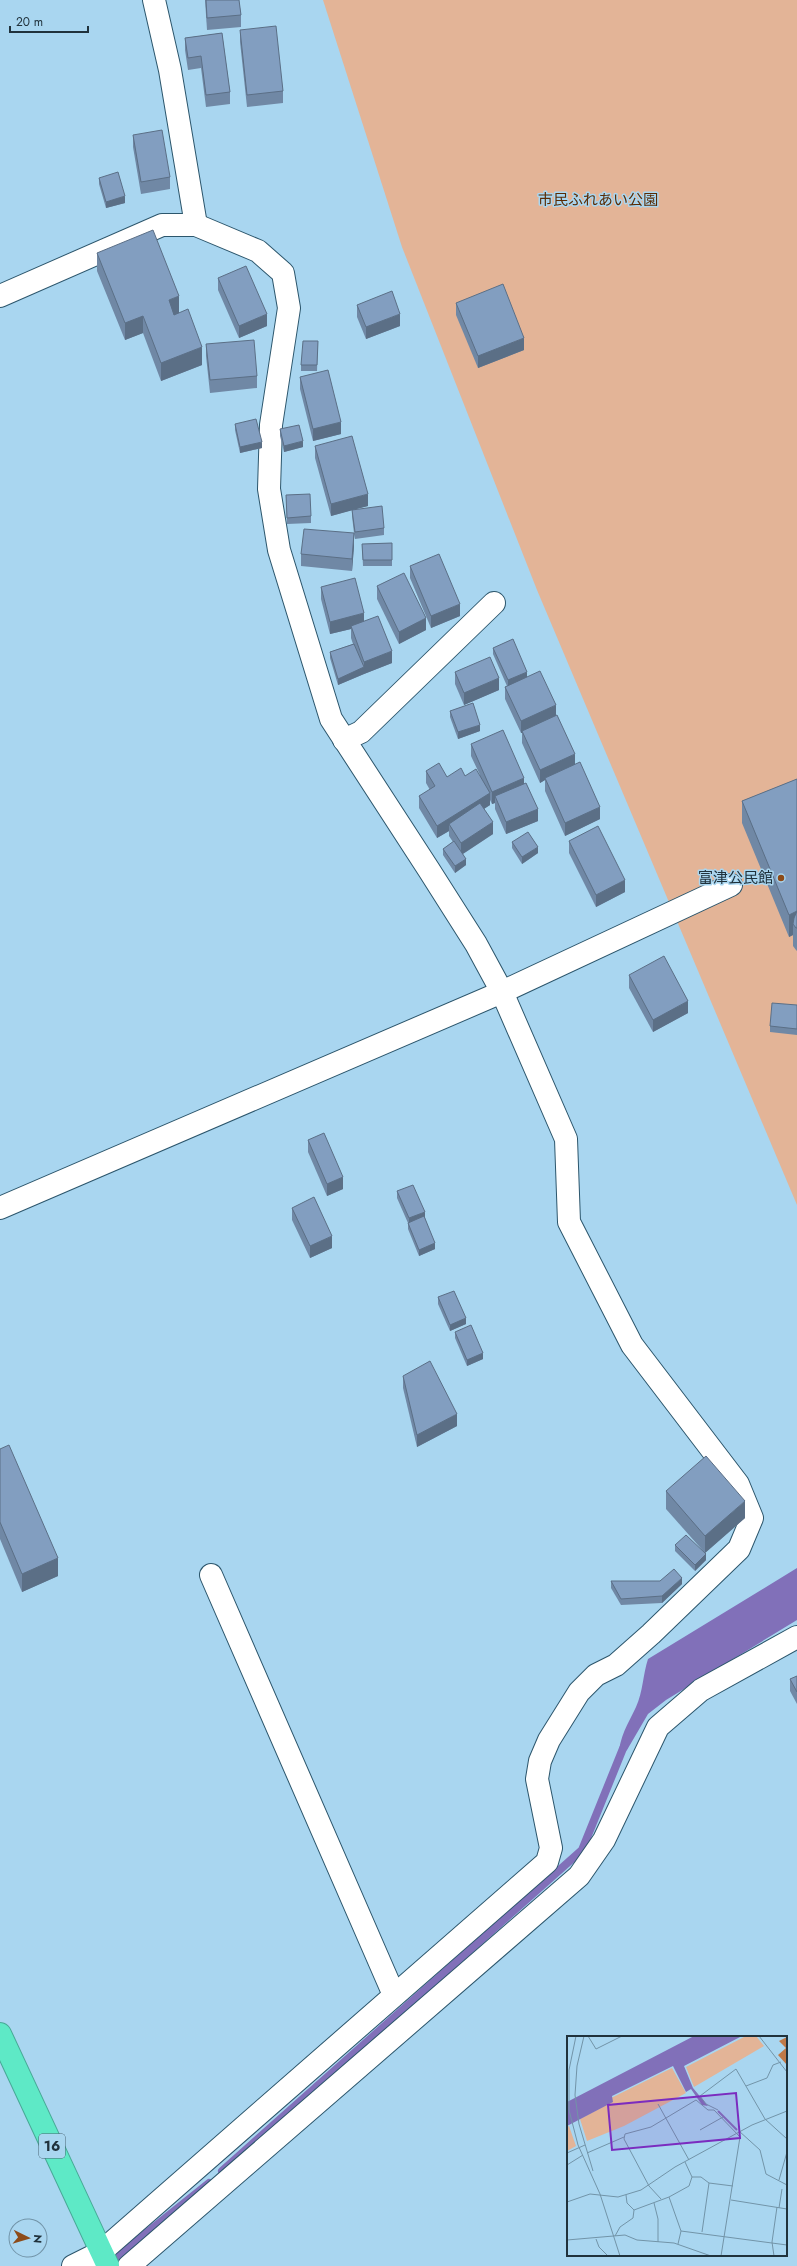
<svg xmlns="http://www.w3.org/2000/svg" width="797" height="2266" font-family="Jost,'Noto Sans JP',sans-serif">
  <rect width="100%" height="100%" fill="#a9d6f0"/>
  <!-- green -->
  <polygon fill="#e3b497" points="323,0 797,0 797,1205 537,590 402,247"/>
  <!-- water -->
  <path fill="#8170b9" d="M797,1568V1620L666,1700L648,1714L627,1750L619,1756C619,1737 628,1724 636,1707C643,1692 643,1674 648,1659Z"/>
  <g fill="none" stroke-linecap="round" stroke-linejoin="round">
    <!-- stream -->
    <g stroke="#8170b9" stroke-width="8">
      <polyline points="222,2171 582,1850 624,1746"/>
      <polyline points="109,2263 209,2183"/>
    </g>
    <!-- street casing -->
    <g stroke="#2c566c" stroke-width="24">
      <g id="street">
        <polyline points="154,0 170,70 196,225"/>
        <polyline points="0,296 162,225 196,225 258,251 283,273 289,308 271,425 269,489 279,550 331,719 429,870 476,944 502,992 566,1139 569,1222 632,1345 738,1484 752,1518 739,1549 651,1634 616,1665 596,1675 579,1692 549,1740 540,1761 537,1779 551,1848 547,1862 101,2252 73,2266"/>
        <polyline points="344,740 361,732 494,603"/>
        <polyline points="211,1575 394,1995"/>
        <polyline points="129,2266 579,1876 604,1840 658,1727 701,1690 797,1637"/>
      </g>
    </g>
    <!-- secondary casing -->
    <g stroke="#2c566c" stroke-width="24">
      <polyline id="secondary" points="0,1208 502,992 731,885"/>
    </g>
    <!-- highway casing -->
    <g stroke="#48a996" stroke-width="24">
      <polyline id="highway" points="0,2034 108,2266"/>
    </g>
    <!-- street -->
    <use href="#street" stroke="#fff" stroke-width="22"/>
    <!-- secondary -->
    <use href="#secondary" stroke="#fff" stroke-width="22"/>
    <!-- highway -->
    <use href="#highway" stroke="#5ee9c6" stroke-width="22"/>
  </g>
  <!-- wall -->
  <g fill="#7088a5">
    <polygon points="205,0 239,0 241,15 241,27 207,30"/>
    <polygon points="240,30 283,91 283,103 247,107 240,42"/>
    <polygon points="222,33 230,92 230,104 206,107 201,68 188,70 185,50 185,38"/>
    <polygon points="133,135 170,177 170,189 141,194 133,147"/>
    <polygon points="99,178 125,203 106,208 99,184"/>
    <polygon points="97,253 179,313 202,365 161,381 143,333 125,340 97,271"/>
    <polygon points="218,278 267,326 239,338 218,290"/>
    <polygon points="456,303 524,350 478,368 456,315"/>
    <polygon points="357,305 400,326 366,339 357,317"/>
    <polygon points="318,341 317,371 301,371 301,365"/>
    <polygon points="206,344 257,376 257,388 210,393 206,356"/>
    <polygon points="300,377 341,434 313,441 300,389"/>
    <polygon points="235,424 262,448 240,453 235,430"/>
    <polygon points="280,429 303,447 284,452 280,436"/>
    <polygon points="315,446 368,506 355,509 384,528 384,535 355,539 354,534 354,546 352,571 301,566 301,554 354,533 352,516 352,510 331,516 315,458"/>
    <polygon points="286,495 311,516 311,523 287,524"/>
    <polygon points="392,543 392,566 363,566 362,544"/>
    <polygon points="410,566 460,616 431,628 410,578"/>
    <polygon points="377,586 426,630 399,644 377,599"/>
    <polygon points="321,587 364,621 392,663 364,674 338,685 330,658 330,652 353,644 351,638 351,629 330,634 321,599"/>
    <polygon points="493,648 527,677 556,716 575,764 600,819 565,836 545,791 545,780 540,783 522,743 522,733 521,733 505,699 505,687 507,686 493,654"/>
    <polygon points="455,672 499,690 464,705 455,684"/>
    <polygon points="450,711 480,731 458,739 450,717"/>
    <polygon points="471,744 524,784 538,821 506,834 495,809 495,803 492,804 490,800 490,805 484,809 493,834 463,854 466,865 455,873 443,855 443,849 453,842 449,836 449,831 437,838 419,808 419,796 430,790 426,783 426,771 447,777 480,775 471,756"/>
    <polygon points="797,779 797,951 796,950 793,946 793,935 789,937 742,823 742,801"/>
    <polygon points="569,841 625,892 596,907 569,853"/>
    <polygon points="512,842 538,853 522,864 512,848"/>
    <polygon points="629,975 688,1013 653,1032 629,988"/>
    <polygon points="797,1005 797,1035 770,1032 770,1026"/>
    <polygon points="308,1140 343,1189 327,1196 308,1152"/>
    <polygon points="397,1191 425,1218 435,1249 419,1256 408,1229 408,1223 397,1198"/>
    <polygon points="292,1208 332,1248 310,1258 292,1220"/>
    <polygon points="438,1297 466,1324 450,1331 438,1304"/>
    <polygon points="455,1332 483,1359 467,1366 455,1338"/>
    <polygon points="403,1376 457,1426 417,1447 403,1388"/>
    <polygon points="0,1449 58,1576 22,1592 0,1539"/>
    <polygon points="666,1491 745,1518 705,1553 666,1509"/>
    <polygon points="675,1545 706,1560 695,1571 675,1551"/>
    <polygon points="611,1581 682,1584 662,1603 621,1605 611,1588"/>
    <polygon points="797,1676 797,1704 790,1691 790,1679"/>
  </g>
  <!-- shaded-wall -->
  <g fill="#5b6f86">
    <polygon points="125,196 125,203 106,208 106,202"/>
    <polygon points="179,296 179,313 169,318 169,300"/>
    <polygon points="267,314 267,326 239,338 239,326"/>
    <polygon points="400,314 400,326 366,339 366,327"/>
    <polygon points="143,316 143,333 125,340 125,323"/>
    <polygon points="524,338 524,350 478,368 478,356"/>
    <polygon points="202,347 202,365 161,381 161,363"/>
    <polygon points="341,422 341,434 313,441 313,429"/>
    <polygon points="303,441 303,447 284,452 284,446"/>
    <polygon points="262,442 262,448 240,453 240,447"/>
    <polygon points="368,494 368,506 331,516 331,504"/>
    <polygon points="354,533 354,546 352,571 352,559"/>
    <polygon points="460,604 460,616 431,628 431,616"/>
    <polygon points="364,613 364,625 351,626 351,629 330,634 330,622"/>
    <polygon points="426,618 426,630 399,644 399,632"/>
    <polygon points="392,651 392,663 364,674 338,685 338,679 364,667 364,662"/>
    <polygon points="527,672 527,678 508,687 508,680"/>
    <polygon points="499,678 499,690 464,705 464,693"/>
    <polygon points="556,705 556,717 522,731 522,733 521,733 521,721"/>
    <polygon points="480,725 480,731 458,739 458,732"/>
    <polygon points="575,754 575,766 545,778 545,780 540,783 540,770"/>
    <polygon points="524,778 524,790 495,796 495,803 492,804 492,792"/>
    <polygon points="490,793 490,805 452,829 449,824 449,831 437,838 437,826"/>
    <polygon points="600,807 600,819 565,836 565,823"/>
    <polygon points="538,809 538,821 506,834 506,822"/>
    <polygon points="493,822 493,834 461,855 461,843"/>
    <polygon points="538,847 538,853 522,864 522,857"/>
    <polygon points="466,859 466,865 455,873 455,866"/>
    <polygon points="625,880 625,892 596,907 596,895"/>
    <polygon points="797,911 793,924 793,935 789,937 789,915"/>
    <polygon points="688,1001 688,1013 653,1032 653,1020"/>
    <polygon points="343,1177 343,1189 327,1196 327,1184"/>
    <polygon points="425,1212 425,1218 409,1225 409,1218"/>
    <polygon points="332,1236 332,1248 310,1258 310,1246"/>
    <polygon points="435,1243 435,1249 419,1256 419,1250"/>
    <polygon points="466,1318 466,1324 450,1331 450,1325"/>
    <polygon points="483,1353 483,1359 467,1366 467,1360"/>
    <polygon points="457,1414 457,1426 417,1447 417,1435"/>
    <polygon points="745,1501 745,1518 705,1553 705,1536"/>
    <polygon points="706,1554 706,1560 695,1571 695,1565"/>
    <polygon points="58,1558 58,1576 22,1592 22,1574"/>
    <polygon points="682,1578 682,1584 662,1603 662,1596"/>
  </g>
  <!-- building -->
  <g fill="#829ec0" stroke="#5b6f86">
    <polygon points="206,0 239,0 241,15 207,18"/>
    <polygon points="276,26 283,91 247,95 240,30"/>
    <polygon points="222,33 230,92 206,95 201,56 188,58 185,38"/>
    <polygon points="162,130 170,177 141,182 133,135"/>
    <polygon points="118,172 125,196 106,202 99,178"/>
    <polygon points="153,230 179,296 169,300 174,315 188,309 202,347 161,363 143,316 125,323 97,253"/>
    <polygon points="246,266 267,314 239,326 218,278"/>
    <polygon points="503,284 524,338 478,356 456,303"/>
    <polygon points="392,291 400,314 366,327 357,305"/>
    <polygon points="254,340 257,376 210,380 206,344"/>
    <polygon points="303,341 318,341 317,365 301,365"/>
    <polygon points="328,370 341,422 313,429 300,377"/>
    <polygon points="256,419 262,442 240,447 235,424"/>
    <polygon points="299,425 303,441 284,446 280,429"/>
    <polygon points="352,436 368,494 331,504 315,446"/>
    <polygon points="310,494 311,516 287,518 286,495"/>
    <polygon points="382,506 384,528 355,532 352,510"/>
    <polygon points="304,529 354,533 352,559 301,554"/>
    <polygon points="392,543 392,560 363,560 362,544"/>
    <polygon points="439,554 460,604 431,616 410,566"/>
    <polygon points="404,573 426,618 399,632 377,586"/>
    <polygon points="355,578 364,613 330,622 321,587"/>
    <polygon points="378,616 392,651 364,662 351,626"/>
    <polygon points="513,639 527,672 508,680 493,648"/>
    <polygon points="354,644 364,667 338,679 330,652"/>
    <polygon points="490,657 499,678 464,693 455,672"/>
    <polygon points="540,671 556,705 521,721 505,687"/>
    <polygon points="473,703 480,725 458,732 450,711"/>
    <polygon points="557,715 575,754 540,770 522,731"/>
    <polygon points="503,730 524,778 492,792 471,744"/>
    <polygon points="580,762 600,807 565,823 545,778"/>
    <polygon points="439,763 447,777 461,768 465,776 476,769 490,793 437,826 419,796 435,786 426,771"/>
    <polygon points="797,779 797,911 789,915 742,801"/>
    <polygon points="526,783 538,809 506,822 495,796"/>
    <polygon points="480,803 493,822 461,843 449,824"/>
    <polygon points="598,826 625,880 596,895 569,841"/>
    <polygon points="528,832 538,847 522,857 512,842"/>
    <polygon points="454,841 466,859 455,866 443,849"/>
    <polygon points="797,911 797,928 796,928 793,924 794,918"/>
    <polygon points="664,956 688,1001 653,1020 629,975"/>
    <polygon points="772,1003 797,1005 797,1029 770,1026"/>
    <polygon points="324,1133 343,1177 327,1184 308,1140"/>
    <polygon points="413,1185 425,1212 409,1218 397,1191"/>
    <polygon points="314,1197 332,1236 310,1246 292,1208"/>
    <polygon points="424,1216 435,1243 419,1250 408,1223"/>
    <polygon points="454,1291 466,1318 450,1325 438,1297"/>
    <polygon points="471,1325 483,1353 467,1360 455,1332"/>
    <polygon points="430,1361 457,1414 417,1435 403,1376"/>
    <polygon points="9,1445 58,1558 22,1574 0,1522 0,1449"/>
    <polygon points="706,1456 745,1501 705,1536 666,1491"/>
    <polygon points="686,1535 706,1554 695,1565 675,1545"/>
    <polygon points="674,1569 682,1578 662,1596 621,1599 611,1581 660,1581"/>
    <polygon points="797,1676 797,1692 790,1679"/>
  </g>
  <!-- markers -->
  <circle fill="#8d4b19" stroke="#a9d6f0" stroke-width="1.5" cx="781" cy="878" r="4"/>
  <g text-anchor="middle" stroke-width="3" stroke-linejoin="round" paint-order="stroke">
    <!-- shield labels -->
    <rect fill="#a9d6f0" stroke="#496372" stroke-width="1" x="39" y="2134" width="26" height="24" rx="3"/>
    <g font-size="14" font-weight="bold" fill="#20323c">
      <text x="52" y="2151">16</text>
    </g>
    <!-- park labels -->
    <g font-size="15" fill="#5a2b03" stroke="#a9d6f0">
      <text x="598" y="205">市民ふれあい公園</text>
    </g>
    <!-- poi labels -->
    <g font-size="15" fill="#20323c" stroke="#a9d6f0" text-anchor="end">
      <text x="773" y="883">富津公民館</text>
    </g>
  </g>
  <!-- overview -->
  <g transform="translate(567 2036)">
    <rect width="220" height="220" fill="#a9d6f0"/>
    <path d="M179,0H189L197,10L127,51L119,31ZM105,32L119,57L57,90L20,105L13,83L45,66L44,62ZM2,90L9,110L0,115V91Z" fill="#e3b497"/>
    <path d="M220,1V29L211,19L219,12L212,5Z" fill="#c07948"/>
    <path d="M127,0H175L117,30L126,52L141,70L135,69L124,53L119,56L106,30L45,60L46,66L0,90V66Z" fill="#8170b9"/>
    <path fill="none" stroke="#8170b9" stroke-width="2" d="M151,75L170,94"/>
    <path fill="none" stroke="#7294a8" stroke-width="1" d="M9,0L2,34V74L11,109L33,158M17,0L10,30L8,59L12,88L26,135M21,0L29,13L55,0M192,0L220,36M179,50L200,42L206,29L214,26M91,68L122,124M151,74L139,68L133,60L169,33L198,83L220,103M133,94L156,81M172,95L193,114L199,138L220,149M0,117L18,109M20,117L57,101M0,129L16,119M125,141H134L142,147L166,150M212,144L220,116M33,158L53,220M59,159L60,167L67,174M102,161L114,195L111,208M94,163L82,150L57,103L58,98L84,91L129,64L141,74H147L173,101L154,220M164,164L220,173M0,166L23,158L51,161L74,154L108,131L185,89L220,75M87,167L91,183V206M212,172L215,153M67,174L102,161L122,150L125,141L118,126M114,195L220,209M135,196L142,147M48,200L53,191L66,182L67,174M29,203L32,211L41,220M0,204L58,199L70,204L107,207L144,220M207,220L205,206L210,171"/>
    <path fill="#7b2cbf" fill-opacity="0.15" stroke="#7b2cbf" stroke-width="2" d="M169,57L173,102L45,114L41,69Z"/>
    <rect width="220" height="220" fill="none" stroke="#20323c" stroke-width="2"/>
  </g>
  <!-- north arrow -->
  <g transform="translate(28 2238) rotate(95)"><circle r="19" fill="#a9d6f0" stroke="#7294a8"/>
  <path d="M0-3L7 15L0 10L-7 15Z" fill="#8d4b19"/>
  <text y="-6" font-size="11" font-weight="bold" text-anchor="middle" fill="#20323c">N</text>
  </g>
  <!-- scale -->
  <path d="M10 26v6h78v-6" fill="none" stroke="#20323c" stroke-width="2"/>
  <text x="16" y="26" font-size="12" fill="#20323c" stroke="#a9d6f0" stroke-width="3" paint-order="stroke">20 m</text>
</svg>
